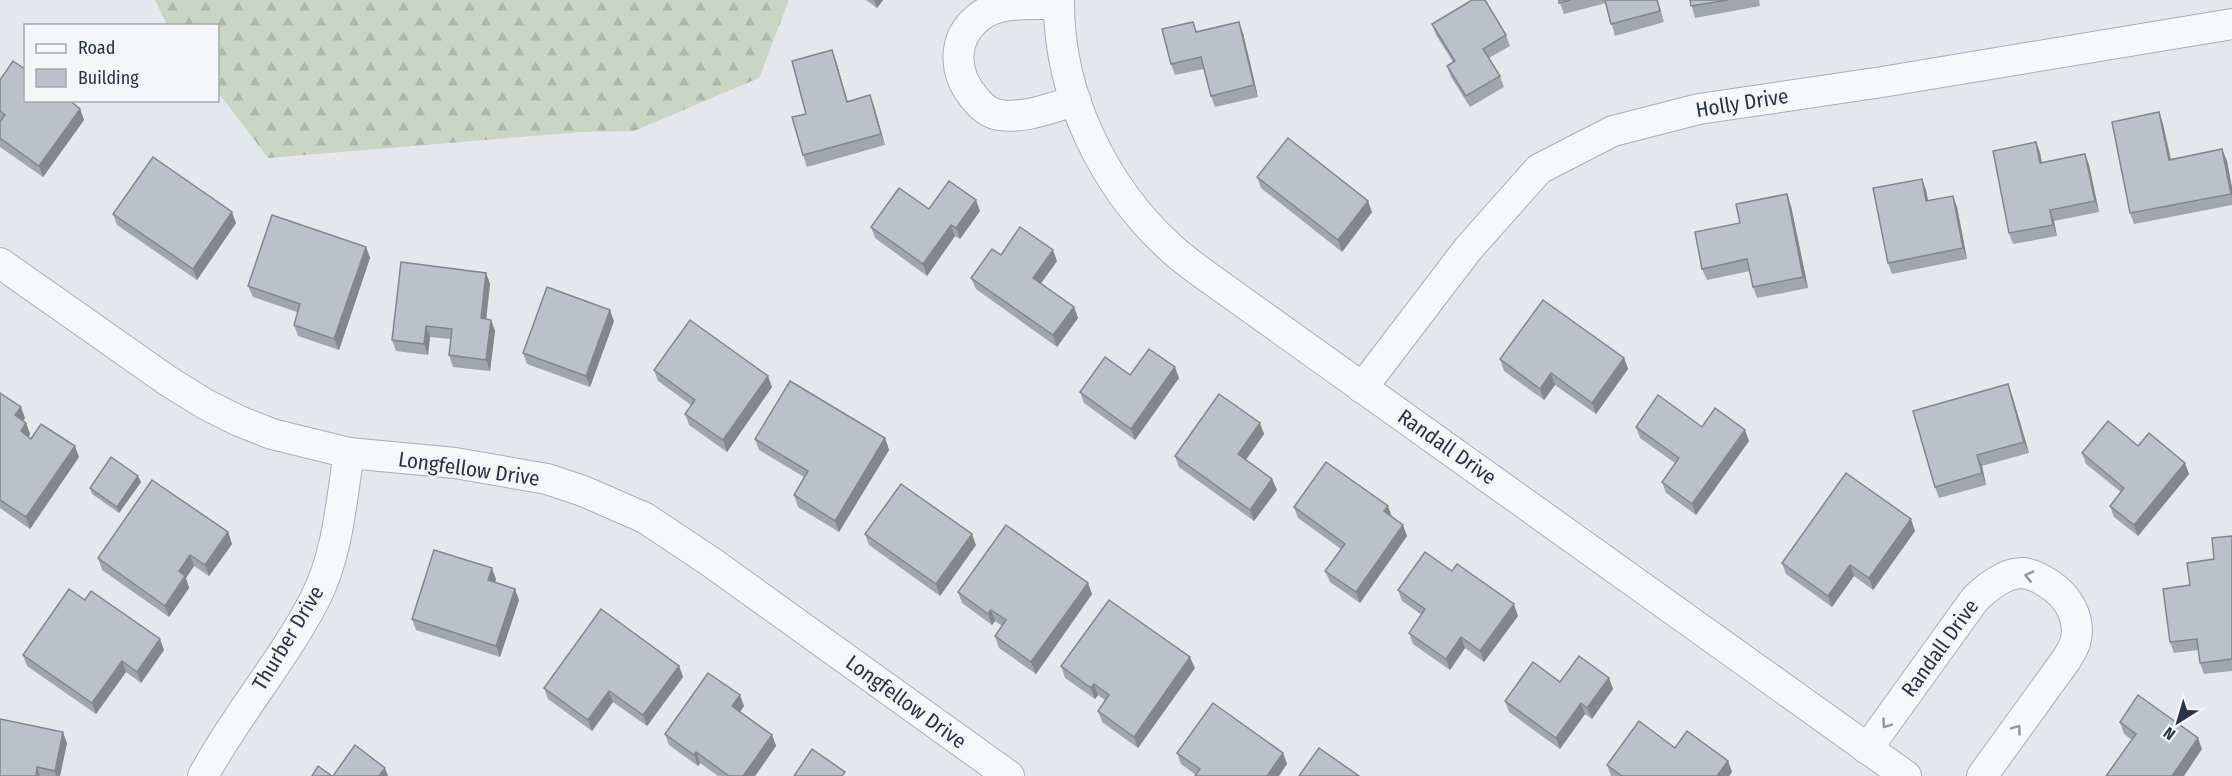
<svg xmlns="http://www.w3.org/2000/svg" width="2232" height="776" font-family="'Fira Sans Condensed',sans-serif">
  <defs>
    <pattern id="forest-firs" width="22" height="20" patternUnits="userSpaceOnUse" patternTransform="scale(1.5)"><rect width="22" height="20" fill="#c9d6c5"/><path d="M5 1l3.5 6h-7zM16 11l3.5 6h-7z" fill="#adb8ab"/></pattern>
  </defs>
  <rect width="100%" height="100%" fill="#e4e7ec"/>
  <!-- forest -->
  <polygon fill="url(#forest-firs)" points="155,0 789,0 759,78 634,131 581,132 268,158 218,92 218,26 167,25"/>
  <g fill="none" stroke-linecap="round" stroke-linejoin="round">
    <!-- street casing -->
    <g stroke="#a9aeb7" stroke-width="32">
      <g id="street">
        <path d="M1059,0C1058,93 1103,187 1172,249C1184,260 1198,270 1212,280L1906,776"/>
        <path d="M1059,4C1034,5 1000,0 979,17C950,40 954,76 977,101C983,108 991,114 1000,115C1025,119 1052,107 1076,101"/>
        <polyline points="0,263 168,381 205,404 239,421 272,434 349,453 455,463 547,479 583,491 645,518 711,562 1009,776"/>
        <polyline points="1362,388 1468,249 1539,169 1613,131 1699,109 1882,82 2232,24"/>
        <path d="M1867,749L1975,599C1986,588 2006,572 2023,573C2032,574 2042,579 2049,584C2068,596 2082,619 2075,643C2073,649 2069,655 2066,660L1982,776"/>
        <path d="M203,776C236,715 283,661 315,599C338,554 341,502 349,453"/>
      </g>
    </g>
    <!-- street -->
    <use href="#street" stroke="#f7f8fa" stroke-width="30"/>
  </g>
  <!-- wall -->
  <g fill="#a1a5ae">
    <polygon points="866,0 883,0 877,8"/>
    <polygon points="1559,0 1658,0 1664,22 1615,36 1606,3 1564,14"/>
    <polygon points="1690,0 1759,0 1760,6 1695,18"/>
    <polygon points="1193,22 1197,32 1243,33 1258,97 1215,107 1211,96 1204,69 1175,75 1171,64"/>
    <polygon points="1432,24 1506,35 1510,46 1489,58 1500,76 1504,87 1470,107 1451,77 1447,66 1453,62 1436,35"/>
    <polygon points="836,61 847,101 870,95 885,145 807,167 803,155 806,114"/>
    <polygon points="0,80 80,109 84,120 43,177 0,147 0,122 1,121 0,120"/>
    <polygon points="2159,112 2163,124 2171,159 2222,149 2227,161 2232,188 2232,205 2134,224 2130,213"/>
    <polygon points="2036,142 2040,153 2042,163 2085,154 2089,165 2099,212 2054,221 2057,236 2013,244 2009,233"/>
    <polygon points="1257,177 1372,212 1342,252 1261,188"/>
    <polygon points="1922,179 1926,190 1928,200 1957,207 1967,259 1892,274 1888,263"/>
    <polygon points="1791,206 1808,288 1757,298 1753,287 1750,271 1707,280 1702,269 1740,223"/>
    <polygon points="929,209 980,211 960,239 955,236 927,276 875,238 871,227"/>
    <polygon points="113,214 236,223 197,280 117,225"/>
    <polygon points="366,247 370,258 339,350 298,336 294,325 297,312 253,297 248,286"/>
    <polygon points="1001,255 1057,261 1041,283 1074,307 1078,318 1057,347 976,289 971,278"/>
    <polygon points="486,273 490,284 486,319 491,320 495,331 490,371 453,367 449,355 451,339 430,337 428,355 396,351 392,340"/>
    <polygon points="614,321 590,387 527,364 523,353"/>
    <polygon points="1624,358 1628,369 1596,414 1555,385 1544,400 1504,371 1500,359"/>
    <polygon points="654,370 772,387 727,452 689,425 685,414 691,405 658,381"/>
    <polygon points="1130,375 1179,378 1135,440 1084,403 1080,392"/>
    <polygon points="0,393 25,418 23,421 26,423 30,434 29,437 79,457 30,529 0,508"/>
    <polygon points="2012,395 2029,453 1982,466 1986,485 1939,498 1935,487"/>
    <polygon points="1636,427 1702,427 1749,441 1696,515 1666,493 1662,482 1675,463 1640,438"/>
    <polygon points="1264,434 1246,460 1272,479 1277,490 1254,521 1179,467 1175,456"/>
    <polygon points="885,438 889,450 839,532 798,507 794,495 804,477 759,450 755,439"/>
    <polygon points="2138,446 2189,474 2138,536 2114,517 2110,506 2121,492 2086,464 2082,453"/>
    <polygon points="141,482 119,513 92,494 90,488"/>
    <polygon points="1294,507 1392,517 1403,525 1407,536 1360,603 1330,582 1325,571 1341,549 1298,518"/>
    <polygon points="1915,531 1873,590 1854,576 1832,607 1786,574 1782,563"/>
    <polygon points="228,532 232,544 209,576 194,566 186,578 189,588 169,617 102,570 98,558"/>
    <polygon points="865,534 976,545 940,596 869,545"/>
    <polygon points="2232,536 2232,671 2204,674 2200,663 2198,650 2174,653 2170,642 2190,585 2214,559"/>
    <polygon points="496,579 495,582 519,600 500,657 416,630 412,619"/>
    <polygon points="1398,590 1518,616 1484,662 1465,648 1450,670 1413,644 1409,633 1422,615 1402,601"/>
    <polygon points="958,592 1092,594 1036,674 999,648 995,636 1002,626 995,621 992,625 962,603"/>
    <polygon points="85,600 164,650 141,683 126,672 96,714 27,666 23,655"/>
    <polygon points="679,666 683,677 647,726 613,702 592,731 548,699 544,688"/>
    <polygon points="1061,666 1195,668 1138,748 1102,722 1098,711 1105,700 1098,695 1095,699 1065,678"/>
    <polygon points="1609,678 1613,689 1592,719 1585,714 1560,749 1509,712 1505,701 1560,682"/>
    <polygon points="744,706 740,712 772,735 776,746 755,776 718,776 700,763 698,766 669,745 665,734"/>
    <polygon points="2120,722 2202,749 2132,740 2124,734"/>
    <polygon points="67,743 60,776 0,776"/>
    <polygon points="1675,748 1728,761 1732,772 1729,776 1611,776 1607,765"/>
    <polygon points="1177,753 1283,753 1287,764 1196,775 1181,764"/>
  </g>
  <!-- shaded-wall -->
  <g fill="#83868d">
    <polygon points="874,0 883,0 877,8"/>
    <polygon points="1239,22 1243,33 1258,97 1254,85"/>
    <polygon points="832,50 836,61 851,113 847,102"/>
    <polygon points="870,95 874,106 885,145 881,134"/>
    <polygon points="80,109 84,120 43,177 39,166"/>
    <polygon points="2159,112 2163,124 2173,171 2169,160"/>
    <polygon points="2036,142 2040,153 2044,174 2040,163"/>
    <polygon points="2222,149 2227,161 2232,188 2232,196"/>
    <polygon points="2085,154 2089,165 2099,212 2095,201"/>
    <polygon points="1922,179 1926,190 1930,212 1926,201"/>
    <polygon points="1787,194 1791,206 1808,288 1803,277"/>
    <polygon points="1953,196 1957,207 1967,259 1963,248"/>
    <polygon points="976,200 980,211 960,239 956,228"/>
    <polygon points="1368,201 1372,212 1342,252 1338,240"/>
    <polygon points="2050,210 2054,221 2057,236 2053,225"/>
    <polygon points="232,212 236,223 197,280 193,269"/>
    <polygon points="951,225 955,236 927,276 923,264"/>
    <polygon points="366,247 370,258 339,350 334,339"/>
    <polygon points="1053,250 1057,261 1037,289 1033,278"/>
    <polygon points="486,273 490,284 485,330 481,318"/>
    <polygon points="1074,307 1078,318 1057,347 1053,335"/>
    <polygon points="610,310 614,321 590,387 586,376"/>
    <polygon points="491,320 495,331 490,371 486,360"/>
    <polygon points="426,326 430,337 428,355 424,344"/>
    <polygon points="1624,358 1628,369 1596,414 1592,403"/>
    <polygon points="1175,367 1179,378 1135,440 1131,429"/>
    <polygon points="1551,373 1555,385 1544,400 1540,389"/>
    <polygon points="768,376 772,387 727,452 723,440"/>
    <polygon points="2008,384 2012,395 2029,453 2024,442"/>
    <polygon points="21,407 25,418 19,426 15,415"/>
    <polygon points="26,423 30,434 25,443 21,431"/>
    <polygon points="1260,423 1264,434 1242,465 1238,454"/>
    <polygon points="1745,430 1749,441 1696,515 1692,504"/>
    <polygon points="885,438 889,450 839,532 835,521"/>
    <polygon points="75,446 79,457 30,529 26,517"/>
    <polygon points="1977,455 1982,466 1986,485 1982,473"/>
    <polygon points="2185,463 2189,474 2138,536 2134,525"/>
    <polygon points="138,476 141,482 119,513 117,507"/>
    <polygon points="1272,479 1277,490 1254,521 1250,510"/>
    <polygon points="1388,506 1392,517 1384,511"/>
    <polygon points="1911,519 1915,531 1873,590 1869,578"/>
    <polygon points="1403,525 1407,536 1360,603 1356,592"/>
    <polygon points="228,532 232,544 209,576 205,565"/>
    <polygon points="972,534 976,545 940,596 936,584"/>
    <polygon points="190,555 194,566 186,578 189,588 169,617 165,606 179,571"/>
    <polygon points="1850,565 1854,576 1832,607 1828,596"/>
    <polygon points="492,568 496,579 492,591 488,580"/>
    <polygon points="1088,583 1092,594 1036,674 1031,662"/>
    <polygon points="515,589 519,600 500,657 496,646"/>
    <polygon points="1514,604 1518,616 1484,662 1480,651"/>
    <polygon points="991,610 995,621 992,625 988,614"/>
    <polygon points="1461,637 1465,648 1450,670 1446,659"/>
    <polygon points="160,639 164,650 141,683 137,672"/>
    <polygon points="1190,657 1195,668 1138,748 1134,737"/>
    <polygon points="122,661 126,672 96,714 92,703"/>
    <polygon points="679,666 683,677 647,726 643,715"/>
    <polygon points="1609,678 1613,689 1592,719 1587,708"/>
    <polygon points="1094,684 1098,695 1095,699 1091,688"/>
    <polygon points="609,691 613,702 592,731 588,720"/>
    <polygon points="740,695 744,706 736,717 732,706"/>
    <polygon points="1581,703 1585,714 1560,749 1556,738"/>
    <polygon points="63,732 67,743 60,776 56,776 55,771"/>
    <polygon points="772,735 776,746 755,776 743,776"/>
    <polygon points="2198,738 2202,749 2184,776 2172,776"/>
    <polygon points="696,752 700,763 698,766 694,755"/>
    <polygon points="1283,753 1287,764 1279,776 1267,776"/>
    <polygon points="1728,761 1732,772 1729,776 1717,776"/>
    <polygon points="37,767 40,776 36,776"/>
    <polygon points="385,768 388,776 379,776"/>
  </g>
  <!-- building -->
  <g fill="#bbc0ca" stroke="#83868d" stroke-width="1.5">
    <polygon points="1472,0 1485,0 1506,35 1483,49 1500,76 1466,96 1447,66 1455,61 1432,24"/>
    <polygon points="1559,0 1571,0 1559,3"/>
    <polygon points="1605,0 1657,0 1660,11 1611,24"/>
    <polygon points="1690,0 1728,0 1691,6"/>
    <polygon points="1193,22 1196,32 1239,22 1254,85 1211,96 1201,57 1171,64 1162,29"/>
    <polygon points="832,50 847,102 870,95 881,134 803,155 792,117 806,114 792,61"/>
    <polygon points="13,61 26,70 26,100 69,100 80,109 39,166 0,138 0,122 5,115 0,111 0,80"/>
    <polygon points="2159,112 2169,160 2222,149 2231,194 2130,213 2112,122"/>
    <polygon points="1288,138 1368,201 1338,240 1257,177"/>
    <polygon points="2036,142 2040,163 2085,154 2095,201 2050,210 2053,225 2009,233 1993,151"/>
    <polygon points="153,157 232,212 193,269 113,214"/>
    <polygon points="1922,179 1926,201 1953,196 1963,248 1888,263 1873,188"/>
    <polygon points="949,181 976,200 956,228 951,225 923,264 871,227 899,188 929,209"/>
    <polygon points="1787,194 1803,277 1753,287 1747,259 1702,269 1695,232 1740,223 1736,204"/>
    <polygon points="272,215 366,247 334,339 294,325 300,304 248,286"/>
    <polygon points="1020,227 1053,250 1033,278 1074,307 1053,335 971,278 992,249 1001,255"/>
    <polygon points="401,262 486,273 481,318 491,320 486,360 449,355 452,329 426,326 424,344 392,340"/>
    <polygon points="547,287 610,310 586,376 523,353"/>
    <polygon points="1543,300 1624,358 1592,403 1551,373 1540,389 1500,359"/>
    <polygon points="690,320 768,376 723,440 685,414 695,400 654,370"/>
    <polygon points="1149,349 1175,367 1131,429 1080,392 1105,357 1130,375"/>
    <polygon points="790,381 885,438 835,521 794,495 808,471 755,439"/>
    <polygon points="2008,384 2024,442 1977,455 1982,473 1935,487 1913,411"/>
    <polygon points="0,393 21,407 15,415 26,423 21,431 31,439 41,424 75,446 26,517 0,500"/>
    <polygon points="1219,394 1260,423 1238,454 1272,479 1250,510 1175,456"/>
    <polygon points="1658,395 1702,427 1715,408 1745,430 1692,504 1662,482 1679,458 1636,427"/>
    <polygon points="2108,421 2138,446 2149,433 2185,463 2134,525 2110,506 2124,488 2082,453"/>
    <polygon points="111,457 138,476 117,507 90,488"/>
    <polygon points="1326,462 1388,506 1384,511 1403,525 1356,592 1325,571 1345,544 1294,507"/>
    <polygon points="1846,473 1911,519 1869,578 1850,565 1828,596 1782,563"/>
    <polygon points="152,480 228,532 205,565 190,555 179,571 185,576 165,606 98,558"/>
    <polygon points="901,484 972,534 936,584 865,534"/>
    <polygon points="1006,525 1088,583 1031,662 995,636 1006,620 991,610 988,614 958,592"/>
    <polygon points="2232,536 2232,659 2200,663 2197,639 2170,642 2163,589 2190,585 2187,563 2214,559 2212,538"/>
    <polygon points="434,550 492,568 488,580 515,589 496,646 412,619"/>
    <polygon points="1425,552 1452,571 1457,564 1514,604 1480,651 1461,637 1446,659 1409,633 1425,609 1398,590"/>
    <polygon points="69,589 85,600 91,591 160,639 137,672 122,661 92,703 23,655"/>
    <polygon points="1109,600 1190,657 1134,737 1098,711 1109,695 1094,684 1091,688 1061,666"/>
    <polygon points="601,609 679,666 643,715 609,691 588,720 544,688"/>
    <polygon points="1579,656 1609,678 1587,708 1581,703 1556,738 1505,701 1533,662 1560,682"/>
    <polygon points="708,673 740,695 732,706 772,735 743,776 729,776 696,752 694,755 665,734"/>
    <polygon points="2138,695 2198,738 2172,776 2106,776 2136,734 2120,722"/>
    <polygon points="1213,703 1283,753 1267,776 1195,776 1200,769 1177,753"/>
    <polygon points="0,719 63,732 55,771 37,767 36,776 0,776"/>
    <polygon points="1639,721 1675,748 1687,731 1728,761 1717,776 1622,776 1607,765"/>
    <polygon points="355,745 385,768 379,776 333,776"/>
    <polygon points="1319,748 1359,776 1299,776"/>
    <polygon points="812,749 845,772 842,776 794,776"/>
    <polygon points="318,766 332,776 312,776"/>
  </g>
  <!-- one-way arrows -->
  <defs><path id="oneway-chevron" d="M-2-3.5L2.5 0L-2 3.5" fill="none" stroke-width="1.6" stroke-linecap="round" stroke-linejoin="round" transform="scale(1.5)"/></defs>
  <g stroke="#9196a0">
    <use href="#oneway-chevron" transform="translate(2029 576) rotate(-167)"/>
    <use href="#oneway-chevron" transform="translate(1886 724) rotate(126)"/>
    <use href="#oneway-chevron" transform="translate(2017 729) rotate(-54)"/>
  </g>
  <g text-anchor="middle" stroke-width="4.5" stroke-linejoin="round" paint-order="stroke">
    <!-- street labels -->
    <g font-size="21" fill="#2b3445" stroke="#f4f6f9">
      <text transform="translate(1742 103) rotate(-9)" y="7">Holly Drive</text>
      <text transform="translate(1447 447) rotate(35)" y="7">Randall Drive</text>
      <text transform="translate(469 469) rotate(8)" y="7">Longfellow Drive</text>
      <text transform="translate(288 638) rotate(-59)" y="7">Thurber Drive</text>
      <text transform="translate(1940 648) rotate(-54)" y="7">Randall Drive</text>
      <text transform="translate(906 702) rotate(36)" y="7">Longfellow Drive</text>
    </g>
  </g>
  <!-- legend -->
  <rect x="24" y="24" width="195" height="78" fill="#f4f6f9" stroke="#a4a8b1" stroke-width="1.5"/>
  <rect x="36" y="44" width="30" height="9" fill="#f7f8fa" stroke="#a4a8b1" stroke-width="1.5"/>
  <text x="78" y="54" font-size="18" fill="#2b3445">Road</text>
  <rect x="36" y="69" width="30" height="18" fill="#bbc0ca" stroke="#a4a8b1" stroke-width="1.5"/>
  <text x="78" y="84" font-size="18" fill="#2b3445">Building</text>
  <!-- north arrow -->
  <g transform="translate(2178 722) rotate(217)" stroke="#f4f6f9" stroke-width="4.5" paint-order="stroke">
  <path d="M0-4.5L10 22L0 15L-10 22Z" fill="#2b3445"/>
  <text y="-9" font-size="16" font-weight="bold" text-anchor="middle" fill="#2b3445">N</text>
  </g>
</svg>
